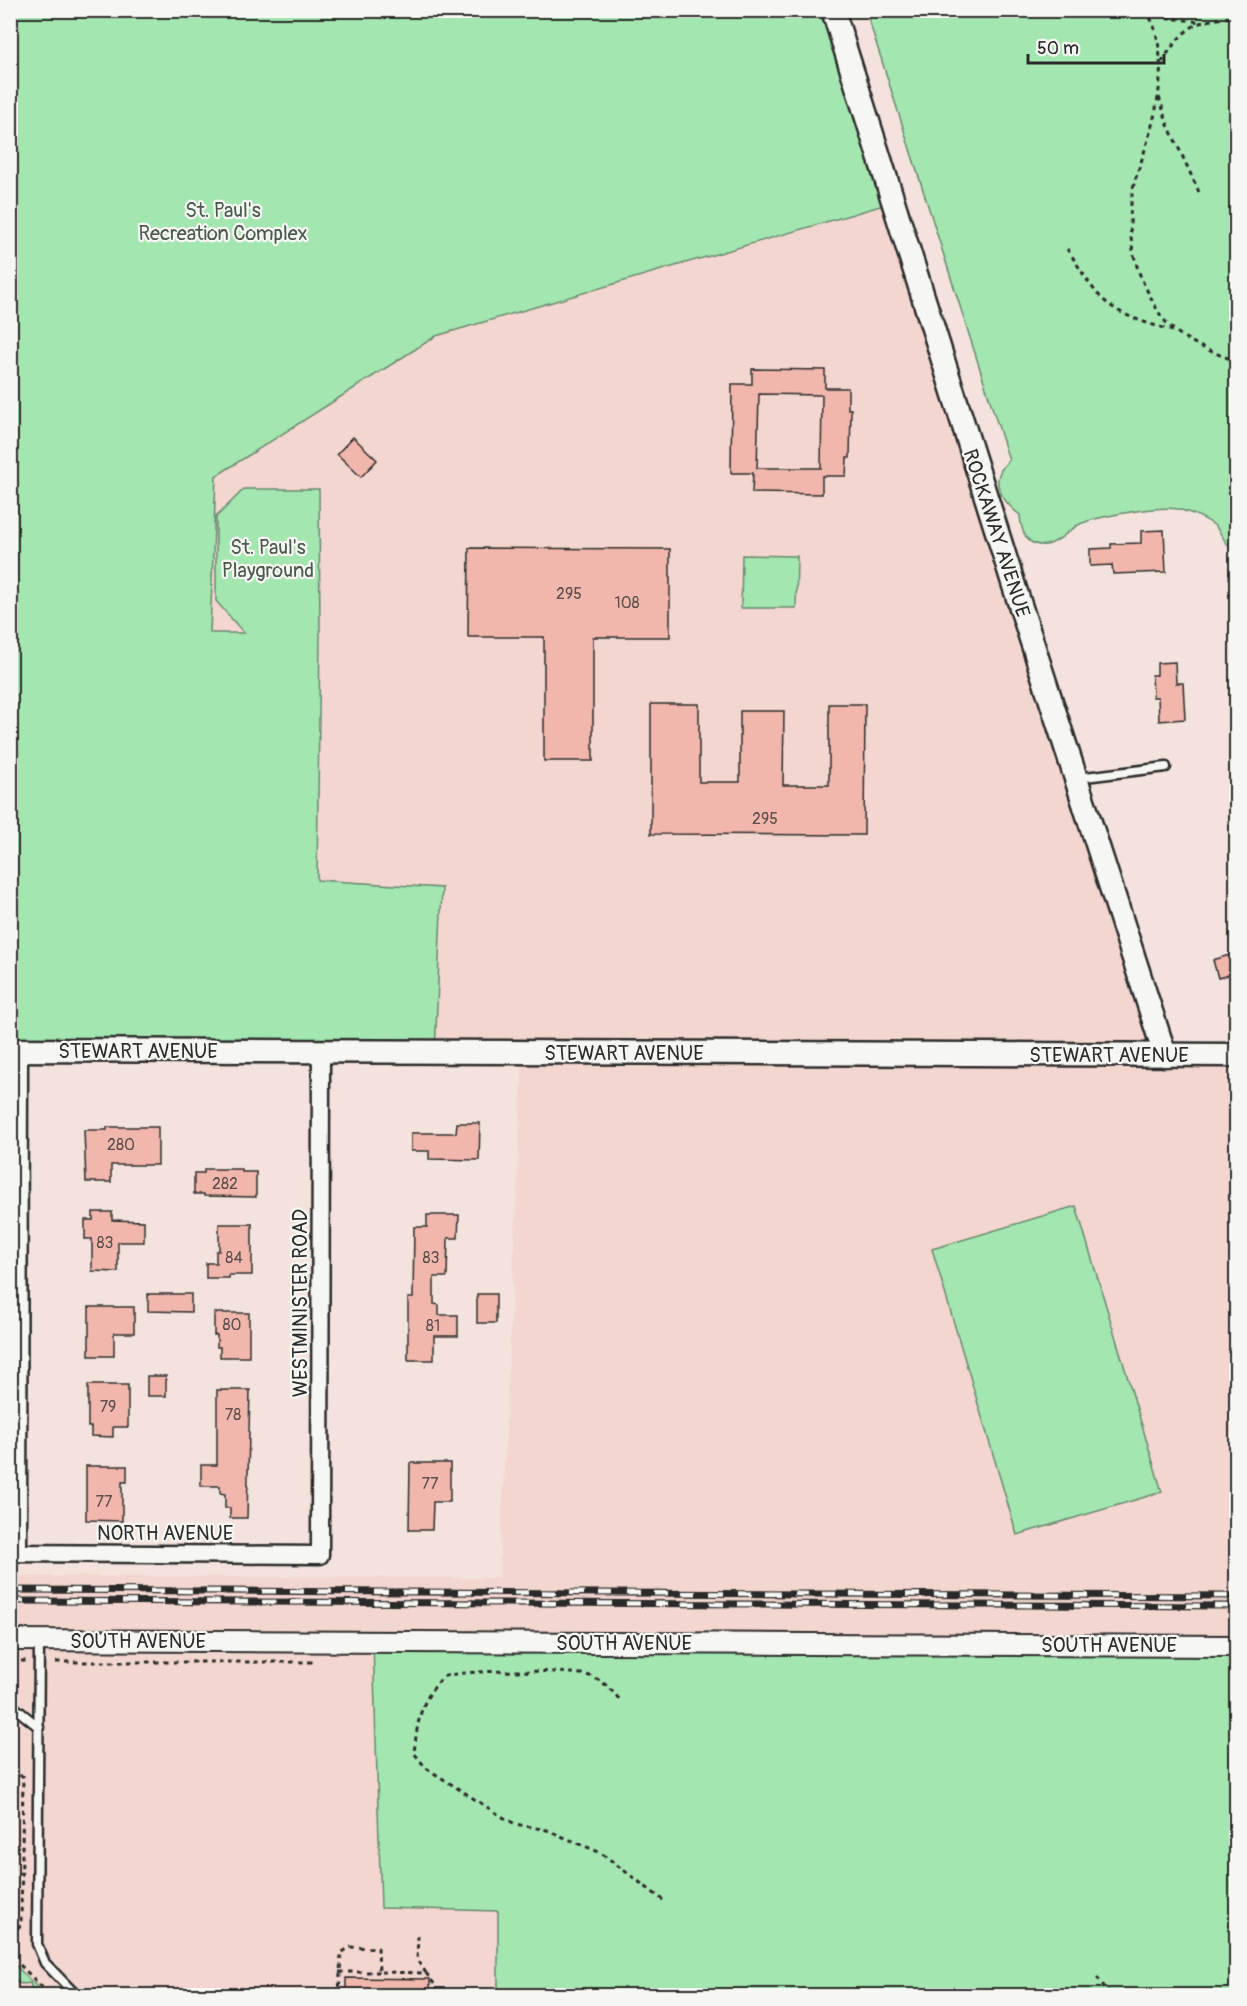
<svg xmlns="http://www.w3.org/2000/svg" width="1247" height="2006" font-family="Pangolin,sans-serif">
  <rect width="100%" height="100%" fill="#f4e3dd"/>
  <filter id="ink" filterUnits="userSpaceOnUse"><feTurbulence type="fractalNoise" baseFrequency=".0167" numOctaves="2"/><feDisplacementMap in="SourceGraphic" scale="12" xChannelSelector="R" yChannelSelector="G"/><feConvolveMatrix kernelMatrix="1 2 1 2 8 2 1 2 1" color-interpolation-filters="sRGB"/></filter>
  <g filter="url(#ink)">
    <!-- built -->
    <polygon fill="#f3d6cf" points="894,202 1165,1054 1236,1054 1236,1640 373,1642 380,1909 498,1911 498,1995 11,1996 11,1576 499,1578 523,1053 435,1053 442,888 317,880 320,634 209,633 216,476 436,336"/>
    <!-- green -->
    <g fill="#a3e6b0" stroke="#67886e" stroke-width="1.5">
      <polygon points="11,11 833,11 894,202 436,336 216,476 210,633 244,633 216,601 216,517 244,489 319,489 320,634 317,880 442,888 435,1053 11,1050"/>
      <path d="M866,11H1236V551C1226,546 1223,536 1216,527C1208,519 1189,512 1178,509C1158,506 1096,516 1078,525C1068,531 1058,543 1046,545C1026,547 1021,531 1020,515C1008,506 992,488 1000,472C1002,467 1006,464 1009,460Z"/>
      <polygon points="742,555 797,556 796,608 741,608"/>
      <polygon points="1076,1206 1162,1492 1017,1535 932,1249"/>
      <polygon points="373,1642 1236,1655 1236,1995 498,1995 498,1911 381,1908"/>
      <path d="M14,1964L45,1995H34L30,1983C21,1985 15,1984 12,1974Z"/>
    </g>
    <!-- building -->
    <g fill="#f1b7ad" stroke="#2b2b2b" stroke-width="1.5" fill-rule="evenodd">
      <path d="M752,369L825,370V388H848V409H851L850,458H847L846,476H822V494L752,493L753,473H731L732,384H752ZM759,394L822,395L821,468H757Z"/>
      <polygon points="353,437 377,460 361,477 337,454"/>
      <polygon points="1164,530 1166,572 1113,574 1112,565 1090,566 1090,549 1111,548 1111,544 1141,543 1141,531"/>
      <polygon points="469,548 670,549 670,637 593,637 593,761 544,761 544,637 468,637"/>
      <polygon points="1175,662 1176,683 1183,683 1185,719 1159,721 1158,697 1153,697 1152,675 1157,675 1157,663"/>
      <polygon points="651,704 699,704 699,782 740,782 740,711 784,711 783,785 829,785 829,704 865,704 864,835 651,834"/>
      <polygon points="1236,953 1236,973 1218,978 1213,960"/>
      <polygon points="457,1123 480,1123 479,1160 429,1159 429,1151 411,1151 411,1133 456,1133"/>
      <polygon points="107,1127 158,1127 158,1165 111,1165 111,1182 86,1182 84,1130 107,1130"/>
      <polygon points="204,1169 242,1169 242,1172 256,1172 256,1197 204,1196 204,1194 194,1194 194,1173 204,1173"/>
      <polygon points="93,1212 112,1212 112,1220 144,1221 144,1242 118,1242 118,1272 92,1271 92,1239 85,1239 85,1220 93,1220"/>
      <polygon points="427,1215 459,1215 458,1238 448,1238 447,1277 434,1277 434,1304 439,1305 439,1315 458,1315 458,1336 434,1336 434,1360 408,1360 408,1298 413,1298 414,1227 427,1227"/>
      <polygon points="219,1224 252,1224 252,1275 229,1275 229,1278 206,1278 206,1263 216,1263 216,1251 219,1251"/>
      <polygon points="148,1294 191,1294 191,1312 148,1311"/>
      <rect x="477" y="1294" width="19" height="29"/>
      <polygon points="89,1307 134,1307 134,1333 114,1333 114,1356 89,1356"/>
      <polygon points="214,1313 249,1313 249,1357 220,1357 220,1347 217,1347 217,1335 214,1335"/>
      <rect x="147" y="1376" width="19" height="20"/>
      <polygon points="88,1385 128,1385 128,1427 113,1427 113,1437 91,1436 91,1427 88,1427"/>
      <polygon points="217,1390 250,1390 247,1518 230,1518 230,1508 225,1508 225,1494 220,1493 220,1486 201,1486 201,1465 217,1465"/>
      <polygon points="410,1463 450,1463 450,1502 433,1502 432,1530 409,1530"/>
      <polygon points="86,1466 127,1466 127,1482 122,1482 122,1521 86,1520"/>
      <polygon points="346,1978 430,1979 430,1995 346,1995"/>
    </g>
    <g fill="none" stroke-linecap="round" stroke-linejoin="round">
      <!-- service casing -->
      <g stroke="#2b2b2b" stroke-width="13">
        <g id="service">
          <polyline points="1077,778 1166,767"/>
          <polyline points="39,1640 37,1944 45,1963 77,1996"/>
          <polyline points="10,1704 39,1727"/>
        </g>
      </g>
      <!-- minor casing -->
      <g stroke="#2b2b2b" stroke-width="21">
        <g id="minor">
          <polyline points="10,1553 320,1555 321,1051"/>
          <polyline points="18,1553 19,1050"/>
        </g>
      </g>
      <!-- tertiary casing -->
      <g stroke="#2b2b2b" stroke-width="24">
        <polyline id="tertiary" points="10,1640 1236,1646"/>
      </g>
      <!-- secondary casing -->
      <g stroke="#2b2b2b" stroke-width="27">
        <g id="secondary">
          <polyline points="833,10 1015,589 1165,1055"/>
          <polyline points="10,1050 1236,1055"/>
        </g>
      </g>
      <!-- path -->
      <g stroke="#2b2b2b" stroke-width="3" stroke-dasharray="4.5 4.5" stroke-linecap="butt">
        <path d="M1145,10C1154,21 1157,35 1159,48C1164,86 1154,121 1143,156C1139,169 1133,183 1132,196C1127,229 1132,264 1149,294C1154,303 1158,313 1165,321C1180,340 1214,353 1236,361"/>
        <polyline points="1150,10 1162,17 1201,22"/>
        <path d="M1162,62C1171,47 1185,27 1203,22C1214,19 1226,18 1236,16"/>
        <polyline points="1159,97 1168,125 1199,192"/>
        <path d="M1067,249C1080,267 1090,289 1107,303C1125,318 1151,324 1173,331"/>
        <polyline points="12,1661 27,1661"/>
        <polyline points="56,1662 316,1662"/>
        <path d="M619,1699C610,1688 600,1678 586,1675C566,1670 459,1669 443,1677C440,1679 439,1682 437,1684C419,1704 417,1727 414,1753L426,1768L501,1816L515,1824L547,1830L601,1853L663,1900"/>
        <polyline points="10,1775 23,1776"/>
        <polyline points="10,1877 21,1873"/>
        <polyline points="10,1934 21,1925 23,1775"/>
        <polyline points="20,1965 51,1996"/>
        <polyline points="339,1972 379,1972"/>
        <polyline points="426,1973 435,1985 436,1994 458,1994"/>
        <polyline points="1097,1977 1111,1996"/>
        <polyline points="339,1996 341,1953 350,1947 378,1948 379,1972 426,1973 417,1960 418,1936"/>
      </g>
      <!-- service -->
      <use href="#service" stroke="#f6f6f2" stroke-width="8"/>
      <!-- minor -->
      <use href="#minor" stroke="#f6f6f2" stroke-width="16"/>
      <!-- tertiary -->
      <use href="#tertiary" stroke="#f6f6f2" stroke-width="20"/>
      <!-- secondary -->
      <use href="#secondary" stroke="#f6f6f2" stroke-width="22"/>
      <!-- rail casing -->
      <g stroke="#2b2b2b" stroke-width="7">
        <g id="rail">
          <polyline points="10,1590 1236,1596"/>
          <polyline points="10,1601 1236,1606"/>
        </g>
      </g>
      <!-- rail -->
      <use href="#rail" stroke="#f6f6f2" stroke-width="4.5" stroke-dasharray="14" stroke-linecap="butt"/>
    </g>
  </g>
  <g text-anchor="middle" stroke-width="4.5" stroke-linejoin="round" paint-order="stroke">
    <!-- number labels -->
    <g font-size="16" fill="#5c4e4c">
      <text x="569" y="599">295</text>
      <text x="627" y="608">108</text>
      <text x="765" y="824">295</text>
      <text x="121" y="1150">280</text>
      <text x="225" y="1189">282</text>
      <text x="105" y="1248">83</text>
      <text x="234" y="1263">84</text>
      <text x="431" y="1263">83</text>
      <text x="232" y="1330">80</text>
      <text x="433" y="1331">81</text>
      <text x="108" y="1412">79</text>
      <text x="233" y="1420">78</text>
      <text x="430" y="1489">77</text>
      <text x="104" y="1507">77</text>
    </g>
    <!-- park labels -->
    <g font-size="20" fill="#495a4c" stroke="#f6f6f2">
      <text x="223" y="217">St. Paul's<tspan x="223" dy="23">Recreation Complex</tspan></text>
      <text x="268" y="554">St. Paul's<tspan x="268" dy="23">Playground</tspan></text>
    </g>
    <!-- street labels -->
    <g font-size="20" fill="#2b2b2b" stroke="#f6f6f2">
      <text transform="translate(997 533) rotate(72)" y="7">ROCKAWAY AVENUE</text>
      <text x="138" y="1058">STEWART AVENUE</text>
      <text x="624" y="1060">STEWART AVENUE</text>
      <text x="1109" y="1062">STEWART AVENUE</text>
      <text transform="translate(300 1303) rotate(-90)" y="7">WESTMINISTER ROAD</text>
      <text x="165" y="1540">NORTH AVENUE</text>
      <text x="138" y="1648">SOUTH AVENUE</text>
      <text x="624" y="1650">SOUTH AVENUE</text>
      <text x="1109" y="1652">SOUTH AVENUE</text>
    </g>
  </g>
  <!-- margin -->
  <rect width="1247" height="2006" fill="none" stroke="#f6f6f2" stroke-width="36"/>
  <rect x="18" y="18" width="1211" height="1970" fill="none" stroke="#2b2b2b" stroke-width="2" filter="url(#ink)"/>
  <!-- scale -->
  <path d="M1028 54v9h136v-9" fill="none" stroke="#2b2b2b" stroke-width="3"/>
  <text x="1037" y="54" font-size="18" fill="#2b2b2b" stroke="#f6f6f2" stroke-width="4.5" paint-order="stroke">50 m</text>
</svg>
